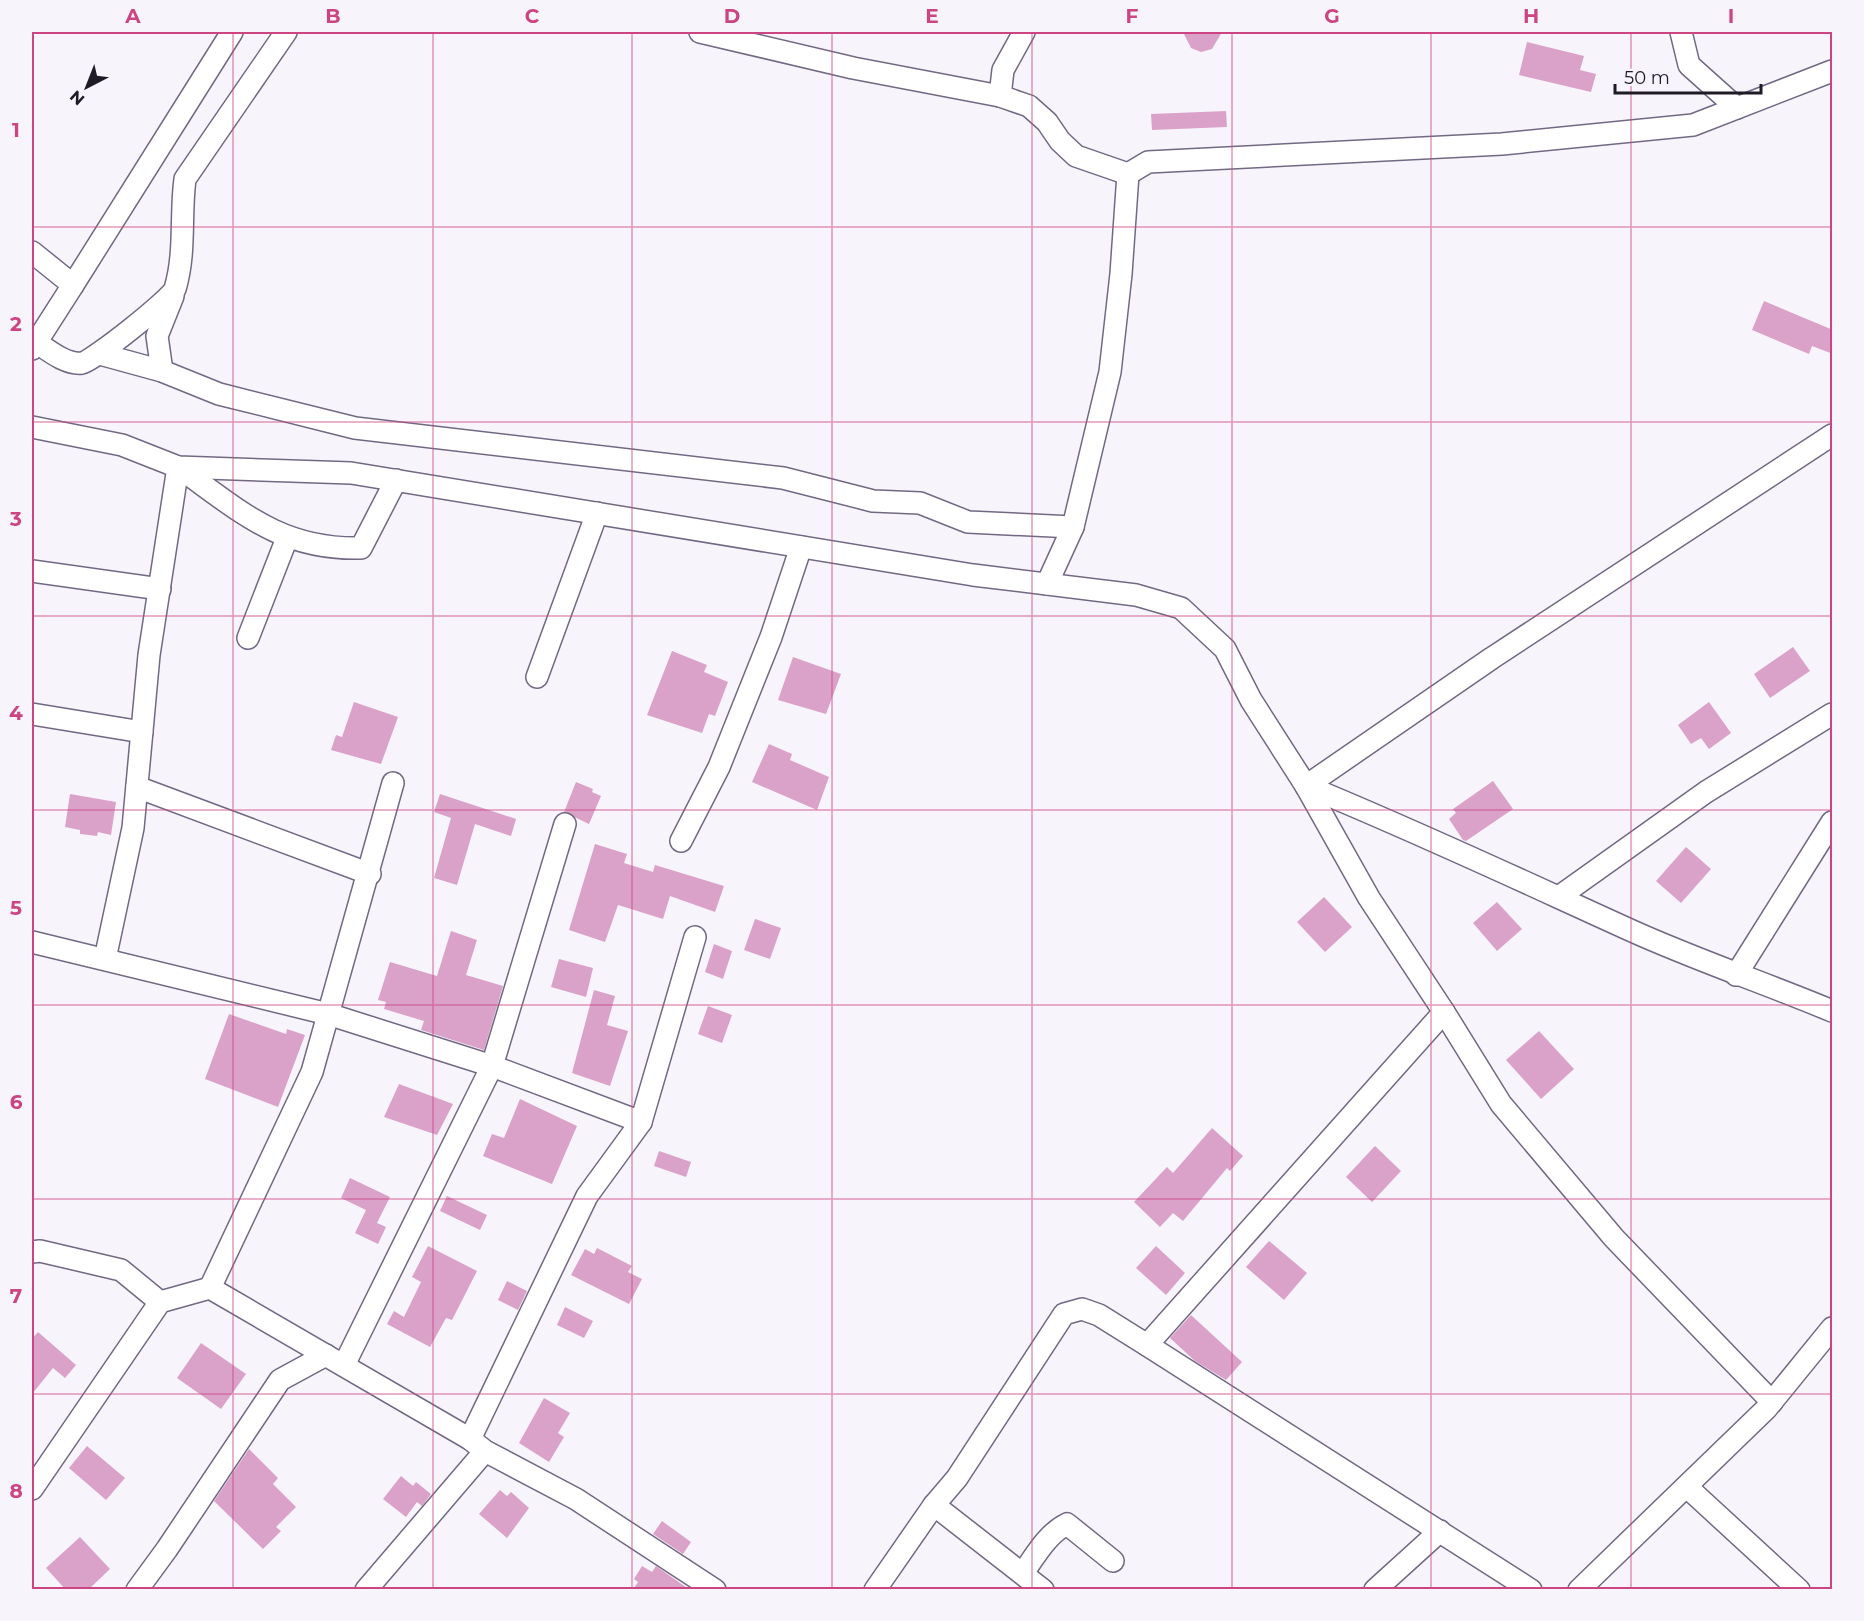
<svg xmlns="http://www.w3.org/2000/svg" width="1864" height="1621" font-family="Montserrat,sans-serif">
  <rect width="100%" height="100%" fill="#f7f5fb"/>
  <!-- building -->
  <g fill="#daa2c9">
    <polygon points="1183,32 1222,32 1212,49 1201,52 1191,48"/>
    <polygon points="1527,42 1584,56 1580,70 1596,74 1591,92 1519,75"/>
    <polygon points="1226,111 1227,127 1152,130 1151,114"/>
    <polygon points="1764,301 1833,330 1833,354 1812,346 1809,354 1752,330"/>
    <polygon points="1793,647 1810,671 1770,698 1754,674"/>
    <polygon points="672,651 707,665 704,672 728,682 715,716 709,714 702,733 647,715"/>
    <polygon points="793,657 841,674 826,714 778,700"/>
    <polygon points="354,702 398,717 381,764 331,750 336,735 342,737"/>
    <polygon points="1709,702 1731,733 1709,749 1701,738 1691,744 1678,725"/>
    <polygon points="769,744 792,754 790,760 829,777 817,810 752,782"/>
    <polygon points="1493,781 1513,809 1466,841 1463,840 1449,819 1456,813 1453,809"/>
    <polygon points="576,782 593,789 592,792 601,796 589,824 564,812"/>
    <polygon points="70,794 116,802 111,835 98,832 97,836 80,834 80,830 65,827"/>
    <polygon points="440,794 516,819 511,836 475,824 457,885 434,878 451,818 434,812"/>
    <polygon points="595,844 627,854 624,863 653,872 655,865 724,886 715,912 670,896 663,919 618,905 605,942 569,930"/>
    <polygon points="1686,847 1711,869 1681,903 1656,881"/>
    <polygon points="1324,897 1352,927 1325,952 1297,922"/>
    <polygon points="1497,902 1522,929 1497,951 1473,923"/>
    <polygon points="755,919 781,928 770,959 744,950"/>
    <polygon points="451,931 477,940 466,975 503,986 484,1050 421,1030 424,1021 384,1009 386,1002 378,1000 390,962 437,976"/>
    <polygon points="714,944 732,951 723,979 705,972"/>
    <polygon points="559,959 593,968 586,997 551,987"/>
    <polygon points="594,990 615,996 607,1025 628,1031 610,1086 572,1073"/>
    <polygon points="708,1006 732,1015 722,1043 698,1034"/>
    <polygon points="229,1014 286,1034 287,1029 305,1035 278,1107 205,1079"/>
    <polygon points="1539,1031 1574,1069 1541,1099 1506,1060"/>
    <polygon points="399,1084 453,1104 437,1135 384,1117"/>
    <polygon points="520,1099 577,1126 552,1184 483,1156 492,1134 504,1138"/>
    <polygon points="1212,1128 1243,1156 1230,1171 1227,1168 1183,1221 1173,1213 1160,1227 1134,1202 1167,1167 1173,1173"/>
    <polygon points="1375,1146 1401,1171 1372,1202 1346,1177"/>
    <polygon points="659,1151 691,1162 686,1177 654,1166"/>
    <polygon points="350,1178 390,1197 377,1223 386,1227 378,1244 355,1233 366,1210 341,1198"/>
    <polygon points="447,1196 487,1215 480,1230 440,1211"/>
    <polygon points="1269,1241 1307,1273 1284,1300 1246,1267"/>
    <polygon points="428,1246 477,1271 452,1320 446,1318 430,1347 387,1324 394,1311 404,1317 421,1282 412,1277"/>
    <polygon points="1156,1246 1185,1273 1166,1295 1136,1268"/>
    <polygon points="597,1248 632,1266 628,1272 642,1279 629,1304 571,1275 585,1249 594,1254"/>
    <polygon points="507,1281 527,1291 518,1310 498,1300"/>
    <polygon points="565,1307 593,1321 584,1338 557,1325"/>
    <polygon points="1191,1315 1242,1362 1226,1380 1195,1361 1170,1338"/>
    <polygon points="38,1332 76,1365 65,1378 53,1368 32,1394 32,1339"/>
    <polygon points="201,1343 246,1374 221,1409 177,1378"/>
    <polygon points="544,1398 570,1413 558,1433 564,1437 549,1462 519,1443"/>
    <polygon points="87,1446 125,1478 106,1500 69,1468"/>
    <polygon points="249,1449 278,1478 273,1484 296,1507 276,1527 281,1531 263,1549 214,1501"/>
    <polygon points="401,1476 413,1486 416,1482 431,1494 422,1506 417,1502 406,1517 383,1499"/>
    <polygon points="500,1490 507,1496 511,1492 529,1508 507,1538 479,1514"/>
    <polygon points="662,1521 691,1542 683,1554 653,1534"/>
    <polygon points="80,1537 110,1569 88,1590 66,1590 46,1568"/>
    <polygon points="642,1566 652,1572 656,1566 690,1590 633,1590 638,1582 634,1579"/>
  </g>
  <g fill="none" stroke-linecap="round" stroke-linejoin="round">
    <!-- minor casing -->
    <g stroke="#726883" stroke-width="24">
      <g id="minor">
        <polyline points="700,32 853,68 1000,96 1029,106 1047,122 1060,141 1076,156 1128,174 1148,162 1502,144 1693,125 1832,71"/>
        <polyline points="1681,32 1689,65 1737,108"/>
        <polyline points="1000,96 1003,70 1024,32"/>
        <polyline points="32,252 73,285 32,349"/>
        <polyline points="73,285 232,32"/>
        <path d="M36,342C48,350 66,365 82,363C93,361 172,298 175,289C186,252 180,216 185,179L286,32"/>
        <polyline points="100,354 162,371 219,394 355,428 783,478 873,501 920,503 968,522 1073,527"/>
        <polyline points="162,371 157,336 173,296"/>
        <polyline points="32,427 122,445 178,467 351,473 973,575 1136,595 1181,608 1225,649 1251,700 1306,786 1492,658 1832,435"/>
        <polyline points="32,571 160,589"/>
        <polyline points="1047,584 1073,527 1110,372 1121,274 1128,174"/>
        <polyline points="248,638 287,538"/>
        <polyline points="537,677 597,513"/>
        <polyline points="32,714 142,732"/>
        <path d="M1306,786C1416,831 1522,881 1630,930C1696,960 1765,983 1832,1011"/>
        <polyline points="137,787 370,874"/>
        <polyline points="681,841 719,767 771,637 801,547"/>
        <polyline points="1560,896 1706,792 1832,714"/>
        <polyline points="32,942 328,1014 492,1066 641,1122"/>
        <path d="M105,959L133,828L149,655L178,467C240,511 280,550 361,548L396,480"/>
        <polyline points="1736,975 1832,822"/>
        <polyline points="1444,1012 1501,1104 1614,1238 1772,1402"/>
        <polyline points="32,1252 40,1251 121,1270 160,1302"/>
        <polyline points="210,1288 312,1072 393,783"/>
        <polyline points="1147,1345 1444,1012 1369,898 1306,786"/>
        <polyline points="344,1365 492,1066 565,824"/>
        <polyline points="470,1439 587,1196 641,1122 695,937"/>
        <polyline points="1687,1487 1799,1590"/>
        <polyline points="32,1489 160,1302 210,1288 470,1439 485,1451 576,1499 715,1590"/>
        <polyline points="934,1505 1043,1590"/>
        <path d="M1023,1573C1035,1556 1048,1533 1067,1524L1113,1561"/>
        <polyline points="137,1590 167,1549 280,1380 326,1355"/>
        <polyline points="366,1590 485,1451"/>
        <polyline points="875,1590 934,1505 957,1478 1064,1314 1082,1309 1099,1315 1147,1345 1531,1590"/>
        <polyline points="1375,1590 1440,1531"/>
        <polyline points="1579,1590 1766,1409 1832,1328"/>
      </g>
    </g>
    <!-- minor -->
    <use href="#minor" stroke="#fff" stroke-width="21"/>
  </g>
  <!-- grid -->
  <path fill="none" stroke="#cc4482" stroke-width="1.5" stroke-opacity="0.55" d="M233,32V1590M433,32V1590M632,32V1590M832,32V1590M1032,32V1590M1232,32V1590M1431,32V1590M1631,32V1590M32,227H1832M32,422H1832M32,616H1832M32,810H1832M32,1005H1832M32,1199H1832M32,1394H1832"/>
  <!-- border -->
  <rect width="1864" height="1621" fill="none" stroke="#f7f5fb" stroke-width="66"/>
  <!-- north arrow -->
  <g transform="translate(87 87) rotate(222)" stroke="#f7f5fb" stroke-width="4.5" paint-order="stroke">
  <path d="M0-4.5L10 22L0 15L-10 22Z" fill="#1f1b26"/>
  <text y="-9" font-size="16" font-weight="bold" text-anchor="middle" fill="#1f1b26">N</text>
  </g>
  <!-- scale -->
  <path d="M1615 84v9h146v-9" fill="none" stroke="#1f1b26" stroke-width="3"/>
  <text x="1624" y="84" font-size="18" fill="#1f1b26" stroke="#f7f5fb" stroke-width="4.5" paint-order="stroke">50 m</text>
  <rect x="33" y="33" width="1798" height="1555" fill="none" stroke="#cc4482" stroke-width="2"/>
  <g font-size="20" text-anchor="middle" font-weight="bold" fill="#cc4482">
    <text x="133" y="23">A</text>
    <text x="333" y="23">B</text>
    <text x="532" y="23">C</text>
    <text x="732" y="23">D</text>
    <text x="932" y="23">E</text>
    <text x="1132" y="23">F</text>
    <text x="1332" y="23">G</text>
    <text x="1531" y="23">H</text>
    <text x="1731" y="23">I</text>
    <text x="16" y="137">1</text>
    <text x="16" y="331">2</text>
    <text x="16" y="526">3</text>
    <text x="16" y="720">4</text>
    <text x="16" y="915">5</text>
    <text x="16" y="1109">6</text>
    <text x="16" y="1303">7</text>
    <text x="16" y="1498">8</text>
  </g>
</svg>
